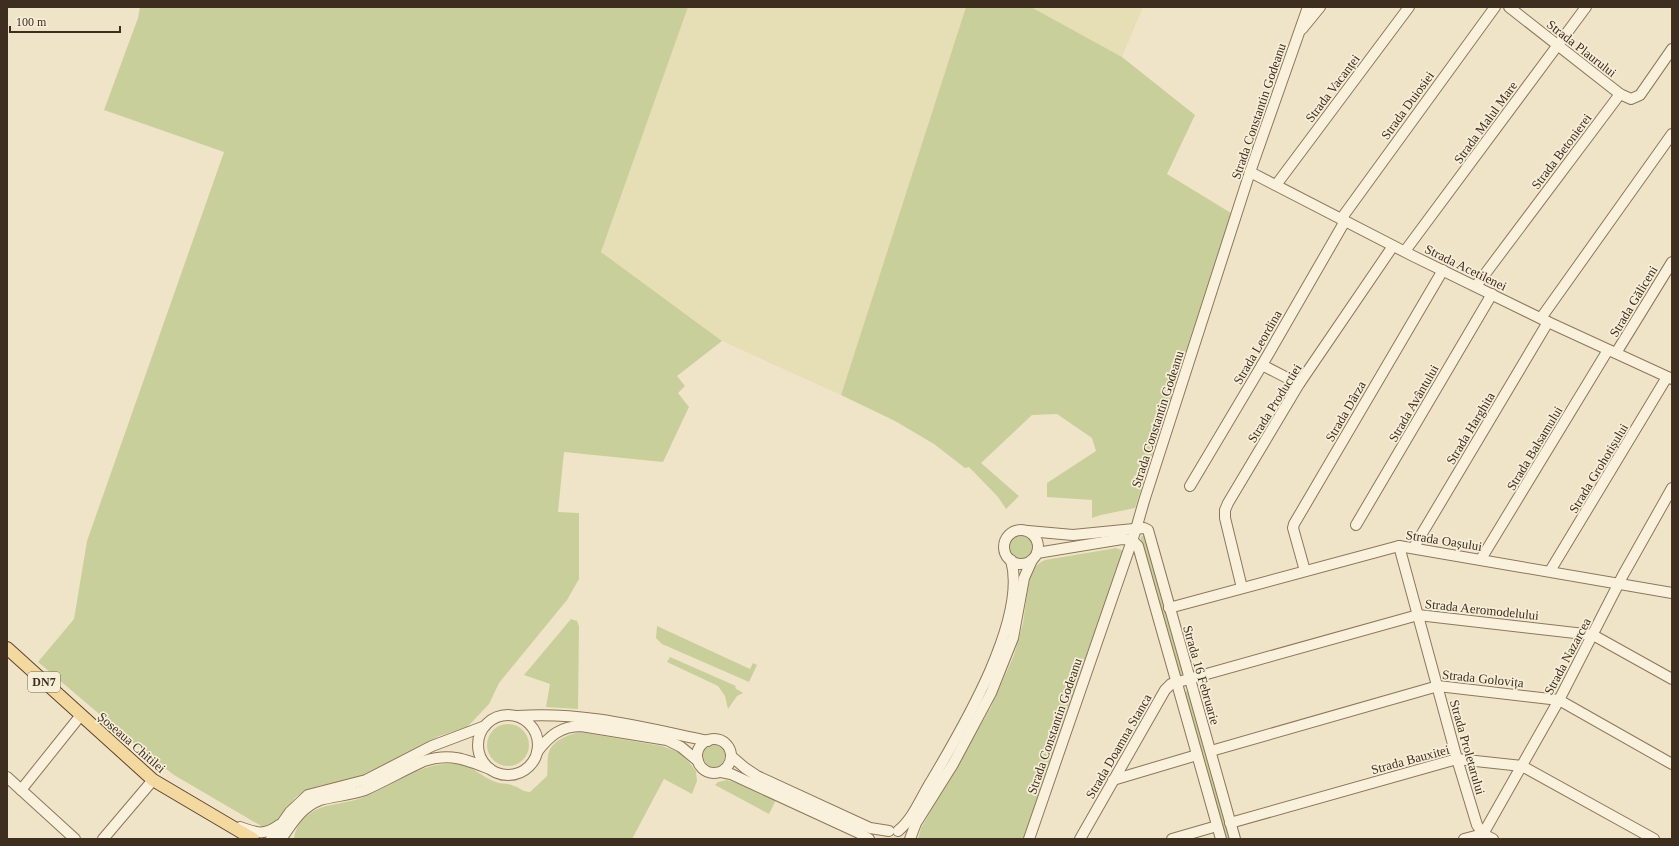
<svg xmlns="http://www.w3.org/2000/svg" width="1679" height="846" font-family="Georgia,serif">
  <rect width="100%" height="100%" fill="#f0e4c8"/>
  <!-- farmland -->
  <g fill="#e6deb5">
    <polygon points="688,7 966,7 841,395 722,341 601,252"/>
    <polygon points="1031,7 1143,7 1122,57"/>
  </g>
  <!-- green -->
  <g fill="#c9cf9b">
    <polygon points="140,7 688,7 601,252 722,341 677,376 685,386 678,393 689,407 663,462 564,452 558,512 579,513 579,579 567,600 499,683 489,704 473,721 467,727 439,736 363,777 348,781 319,786 306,791 296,797 268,830 174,775 137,746 38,662 74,619 87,541 224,152 104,110 138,18"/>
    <polygon points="966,7 1031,7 1122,57 1195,115 1167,174 1231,213 1135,508 1101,515 1092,518 1092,500 1047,497 1047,483 1096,451 1092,438 1057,414 1032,415 981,463 1019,496 1006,509 998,497 969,467 965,468 934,444 895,421 841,395"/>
    <polygon points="1145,534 1183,671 1181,676 1178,675 1140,541 1141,537"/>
    <circle cx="1021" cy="547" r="12"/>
    <path d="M1116,548L1124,551L1024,839H918L921,828L991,707L1014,655L1023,623L1029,578C1033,569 1036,564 1045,560Z"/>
    <polygon points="571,619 577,621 579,626 578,709 546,707 550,684 524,675"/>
    <polygon points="657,626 750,669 753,663 757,665 749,682 662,644 656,638"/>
    <polygon points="670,657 736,686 735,688 743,693 737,696 728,709 725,696 718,686 667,662"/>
    <polygon points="1188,691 1190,692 1232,839 1224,839 1184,692"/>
    <circle cx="508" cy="745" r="21"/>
    <path d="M580,732L662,746L678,752L689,762L696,771L697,781L692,794L664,779L632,839H294C295,828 302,818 312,812C326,803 345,804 361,798C393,787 420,761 455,764C474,765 480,777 496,782C501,784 508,783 514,786C520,788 523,792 530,792L547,776C548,769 547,763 548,756C550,741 567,735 580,732Z"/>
    <circle cx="714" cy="756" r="11"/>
    <polygon points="727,780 748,787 776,800 769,814 715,785 718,782"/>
  </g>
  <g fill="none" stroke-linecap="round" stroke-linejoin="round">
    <!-- minor casing -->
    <g stroke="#8d765c" stroke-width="12">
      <g id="minor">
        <polyline points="1509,7 1620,94 1631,99 1640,95 1672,49"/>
        <polyline points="1302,29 1320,7"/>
        <polyline points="1250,172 1411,255 1548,322 1672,379"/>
        <polyline points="1276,185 1409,7"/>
        <polyline points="1341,219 1495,7"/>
        <polyline points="1405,251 1586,7"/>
        <polyline points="1476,286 1620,94"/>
        <polyline points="1541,318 1672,134"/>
        <polyline points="1616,353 1672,262"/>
        <polyline points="1262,365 1299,384"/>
        <polyline points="1190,486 1262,365 1345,221"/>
        <polyline points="1356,525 1492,294"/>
        <circle cx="1021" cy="547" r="17"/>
        <polyline points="1028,531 1073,535 1144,528 1148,530 1235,839"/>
        <polyline points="1132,540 1138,546 1221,839"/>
        <polyline points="1399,546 1457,759 1477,825 1483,834 1482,839"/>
        <polyline points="1414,547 1548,322"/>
        <polyline points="1037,553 1122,539 1132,540"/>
        <polyline points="1481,559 1608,350"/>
        <polyline points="1305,571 1293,528 1294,524 1443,270"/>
        <polyline points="1550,571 1667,377"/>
        <polyline points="1242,588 1225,518 1225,510 1228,503 1299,384 1393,246"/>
        <polyline points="1169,608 1399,546 1672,593"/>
        <circle cx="508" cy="745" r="30"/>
        <path d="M518,716C582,711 645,728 708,741"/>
        <circle cx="714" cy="756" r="17"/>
        <polyline points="1211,751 1438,686 1559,700 1672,764"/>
        <path d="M537,752C549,736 561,726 581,726L667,740L681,747L698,761"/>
        <polyline points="731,756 745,768 757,776 870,828 889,831"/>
        <polyline points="721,772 731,774 859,833 869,839"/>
        <polyline points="7,777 75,839"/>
        <polyline points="1113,780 1197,755"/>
        <polyline points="21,790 81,715"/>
        <polyline points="1230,823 1457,759 1522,766 1654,839"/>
        <path d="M240,827C256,833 264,836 279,825"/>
        <path d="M898,831C914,818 921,797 932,780C962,729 1028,619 1011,560"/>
        <polyline points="1483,834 1559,700 1623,575 1672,488"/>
        <polyline points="103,839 153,780"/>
        <polyline points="271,839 290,812 308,795 366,780 432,746 485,726"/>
        <path d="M281,839C292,824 301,807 320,800C335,796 350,795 365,790C385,781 404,770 424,761C450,753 465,759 490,769"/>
        <polyline points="910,839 916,823 953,764 991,693 1013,638 1024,578 1032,560"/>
        <polyline points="1029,839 1136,529 1144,501 1250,172 1308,7"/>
        <polyline points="1080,839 1165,690 1171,684 1418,615 1593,635 1672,679"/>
        <polyline points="1172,839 1217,826"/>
        <polyline points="1464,839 1483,834 1493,839"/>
      </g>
    </g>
    <!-- major casing -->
    <g stroke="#5b4430" stroke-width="14">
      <polyline id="major" points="7,648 153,780 253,839"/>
    </g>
    <!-- minor -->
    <use href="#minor" stroke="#faf1dc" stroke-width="10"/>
    <!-- major -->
    <use href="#major" stroke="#f3d9a0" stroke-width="12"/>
  </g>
  <g text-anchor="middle" stroke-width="3.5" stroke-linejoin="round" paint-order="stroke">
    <!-- shield labels -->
    <rect fill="#f7eed8" stroke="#756857" stroke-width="1" x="28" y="672" width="32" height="20" rx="3"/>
    <g font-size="12" font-weight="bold" fill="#3d2e20">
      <text x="44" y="686">DN7</text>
    </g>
    <!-- street labels -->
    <g font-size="13" fill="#3d2e20" stroke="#f7eed8">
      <text transform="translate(1582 48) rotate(38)" y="5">Strada Plaurului</text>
      <text transform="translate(1332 88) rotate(-53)" y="5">Strada Vacanței</text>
      <text transform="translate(1407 105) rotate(-54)" y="5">Strada Duiosiei</text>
      <text transform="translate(1258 111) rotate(-71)" y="5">Strada Constantin Godeanu</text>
      <text transform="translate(1485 122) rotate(-54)" y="5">Strada Malul Mare</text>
      <text transform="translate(1561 151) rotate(-53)" y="5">Strada Betonierei</text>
      <text transform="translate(1466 267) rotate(26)" y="5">Strada Acetilenei</text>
      <text transform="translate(1633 301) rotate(-59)" y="5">Strada Găliceni</text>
      <text transform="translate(1257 347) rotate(-60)" y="5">Strada Leordina</text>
      <text transform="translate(1274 403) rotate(-58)" y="5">Strada Productiei</text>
      <text transform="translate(1413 403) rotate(-60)" y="5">Strada Avântului</text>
      <text transform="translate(1345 411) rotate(-60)" y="5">Strada Dârza</text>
      <text transform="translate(1157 419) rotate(-72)" y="5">Strada Constantin Godeanu</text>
      <text transform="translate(1470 428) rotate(-59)" y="5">Strada Harghita</text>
      <text transform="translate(1534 448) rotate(-59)" y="5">Strada Balsamului</text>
      <text transform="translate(1598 468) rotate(-59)" y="5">Strada Grohotișului</text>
      <text transform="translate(1444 540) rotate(9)" y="5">Strada Oașului</text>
      <text transform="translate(1482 609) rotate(6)" y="5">Strada Aeromodelului</text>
      <text transform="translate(1567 656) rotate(-62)" y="5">Strada Nazarcea</text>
      <text transform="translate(1202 675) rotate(74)" y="5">Strada 16 Februarie</text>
      <text transform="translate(1483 678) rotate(6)" y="5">Strada Golovița</text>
      <text transform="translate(1054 726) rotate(-71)" y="5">Strada Constantin Godeanu</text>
      <text transform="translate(132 742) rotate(41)" y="5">Șoseaua Chitilei</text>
      <text transform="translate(1118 746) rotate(-60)" y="5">Strada Doamna Stanca</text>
      <text transform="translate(1468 747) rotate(74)" y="5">Strada Proletarului</text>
      <text transform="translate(1410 759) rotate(-15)" y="5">Strada Bauxitei</text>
    </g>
  </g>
  <!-- border -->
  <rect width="1679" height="846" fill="none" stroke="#3d2e20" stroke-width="16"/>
  <!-- scale -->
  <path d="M10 26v6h110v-6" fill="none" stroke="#3d2e20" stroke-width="2"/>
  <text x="16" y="26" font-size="12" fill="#3d2e20" stroke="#f7eed8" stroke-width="3" paint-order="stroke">100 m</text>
</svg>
